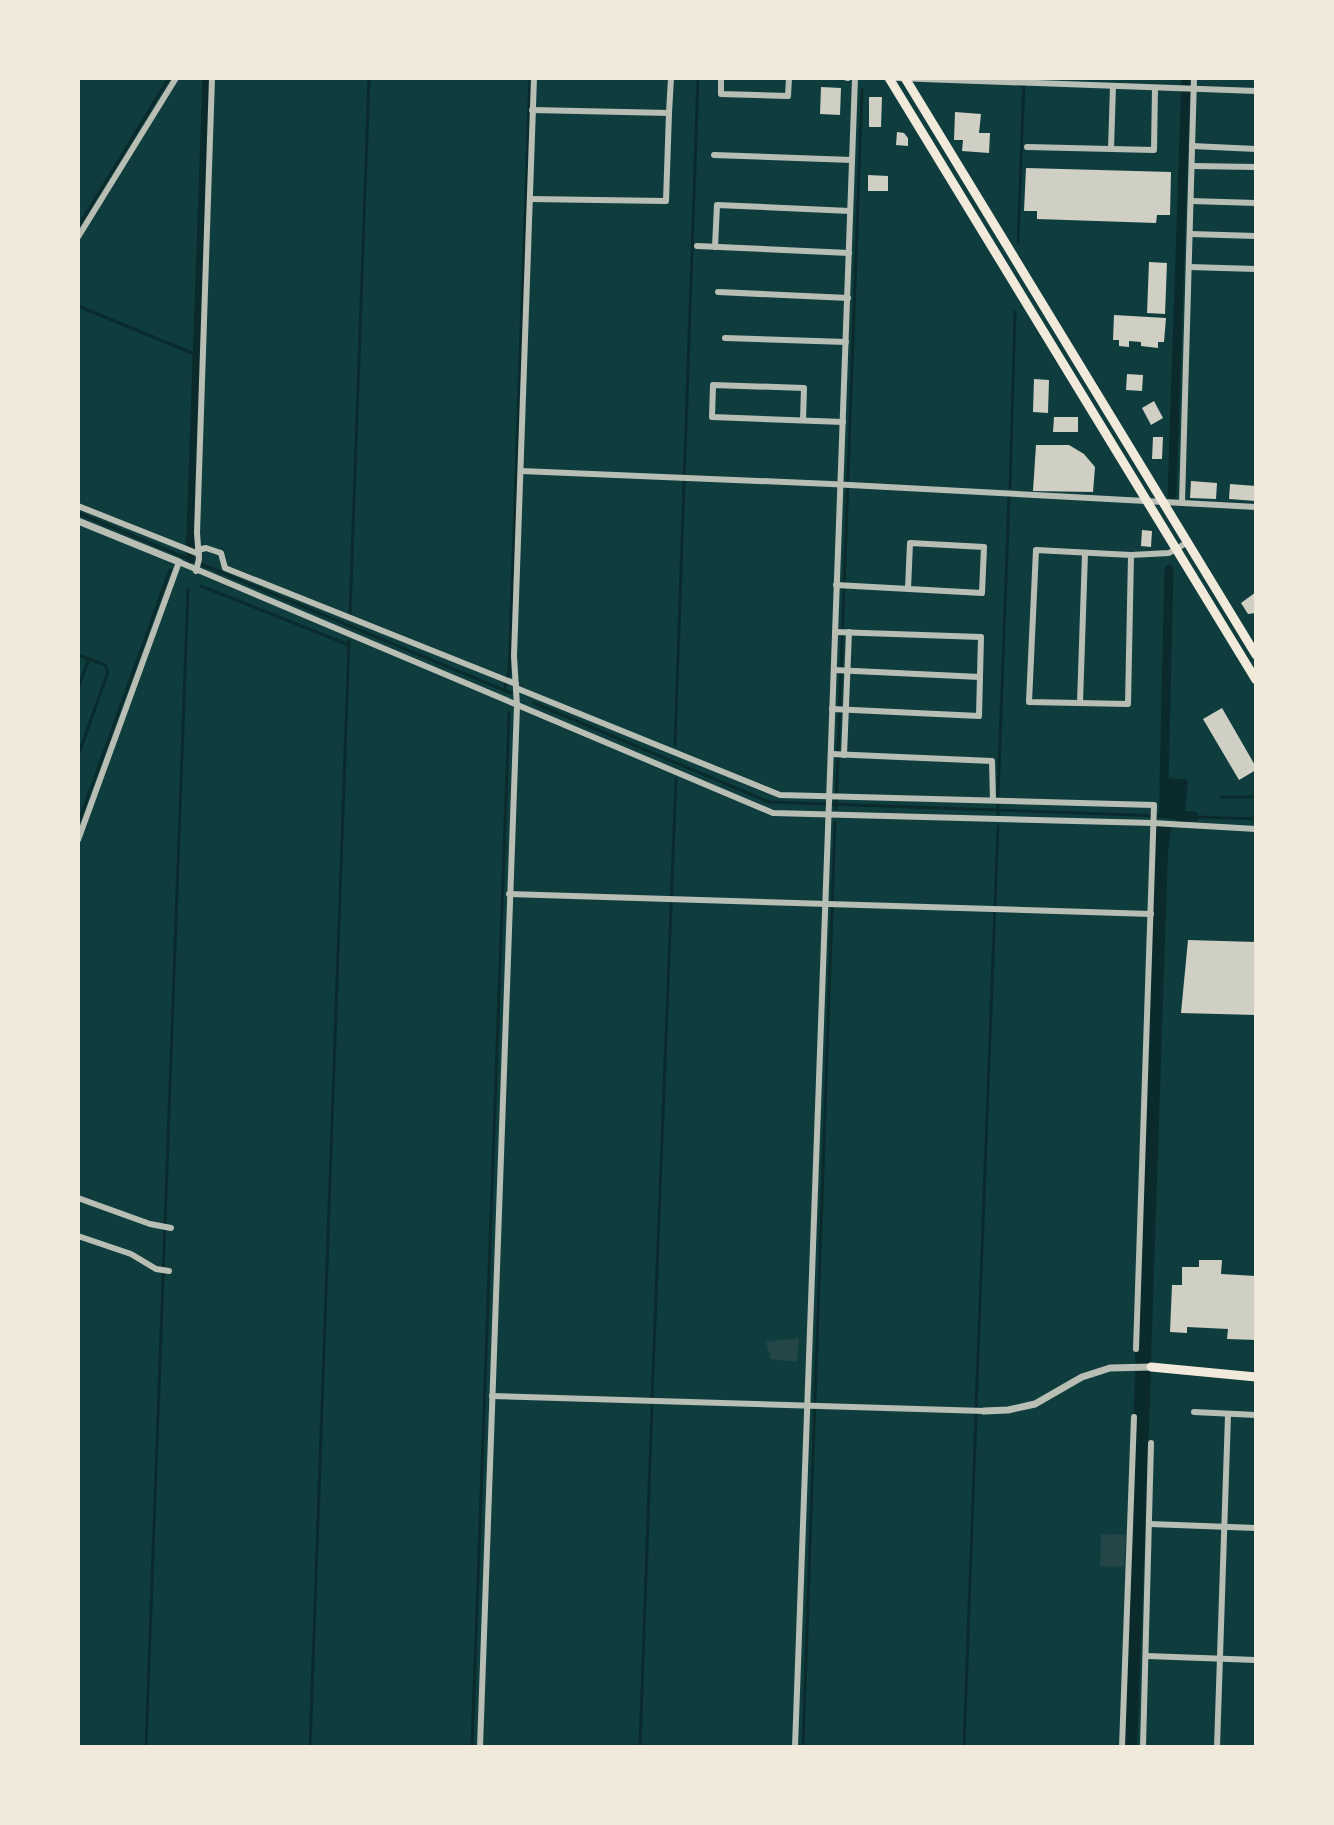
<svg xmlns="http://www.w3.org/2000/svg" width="1334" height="1825" font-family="'Noto Sans',sans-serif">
  <rect width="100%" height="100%" fill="#0f3d3e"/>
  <!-- green -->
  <g fill="#244646">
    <polygon points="799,1338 797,1362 771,1359 766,1342"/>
    <polygon points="1101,1534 1126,1535 1124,1567 1100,1566"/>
  </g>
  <!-- water -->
  <polygon fill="#0a2a2b" points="1165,775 1166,778 1185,779 1188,781 1185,811 1198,812 1198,821 1178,822 1176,819 1159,818 1160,776"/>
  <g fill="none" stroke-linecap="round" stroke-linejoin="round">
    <!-- stream -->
    <g stroke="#0a2a2b" stroke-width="3">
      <polyline points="78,227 169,78"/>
      <polyline points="1018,242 1024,78"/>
      <polyline points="78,306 197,355"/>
      <polyline points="1010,488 1015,312"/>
      <polyline points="78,513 511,693"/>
      <polyline points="201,586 349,645"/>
      <polyline points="350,613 369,78"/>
      <polyline points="78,655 105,665 108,672 78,756"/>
      <polyline points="78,688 89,659"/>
      <polyline points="504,691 509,672 530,78"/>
      <polyline points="534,703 769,802 1162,816"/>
      <polyline points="675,745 698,78"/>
      <polyline points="998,796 1009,497"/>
      <polyline points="1221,797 1256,797"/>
      <polyline points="836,809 862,90"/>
      <polyline points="998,814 998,805"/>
      <polyline points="1197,817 1256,819"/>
      <polyline points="78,824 170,570"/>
      <polyline points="1161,841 1168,831"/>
      <polyline points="652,1398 676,779"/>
      <polyline points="976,1408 998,826"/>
      <polyline points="146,1747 188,589"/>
      <polyline points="310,1747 349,641"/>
      <polyline points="472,1747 509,713"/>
      <polyline points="640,1747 652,1405"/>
      <polyline points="803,1747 835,822"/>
      <polyline points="964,1747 976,1415"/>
    </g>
    <!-- canal -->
    <g stroke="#0a2a2b" stroke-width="9">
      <polyline points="1172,495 1186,78"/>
      <polyline points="190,559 207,78"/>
      <polyline points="1164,784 1169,569"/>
    </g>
    <!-- river -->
    <g stroke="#0a2a2b" stroke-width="16">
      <polyline points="1143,1360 1160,851 1163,829"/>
      <polyline points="1129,1747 1143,1373"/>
    </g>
  </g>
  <!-- building -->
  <g fill="#cfcfc3">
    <polygon points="821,87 841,88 840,115 820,114"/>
    <polygon points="869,97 882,97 881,127 869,127"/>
    <polygon points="955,112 981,114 979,133 990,133 989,153 962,151 963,140 954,140"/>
    <polygon points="897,132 904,133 908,138 908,146 896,145"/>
    <polygon points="1026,168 1171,172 1170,215 1157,215 1156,223 1037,219 1037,211 1024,211"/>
    <polygon points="868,175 888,176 888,191 868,191"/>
    <polygon points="1149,262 1167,263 1165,314 1147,313"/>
    <polygon points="1114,315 1166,318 1164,342 1158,342 1158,348 1141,346 1141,342 1129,341 1129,347 1119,346 1119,340 1113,340"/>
    <polygon points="1127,374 1143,375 1142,391 1126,390"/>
    <polygon points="1034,379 1049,380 1048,413 1033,412"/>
    <polygon points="1154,401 1163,418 1151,425 1142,408"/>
    <polygon points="1054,417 1078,417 1078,432 1053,432"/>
    <polygon points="1153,437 1163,437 1162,459 1152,459"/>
    <polygon points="1036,445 1069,445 1084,454 1095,467 1093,492 1033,491"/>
    <polygon points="1191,481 1217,483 1216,499 1190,498"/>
    <polygon points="1230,484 1256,486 1256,501 1229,499"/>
    <polygon points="1142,530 1152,531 1151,547 1141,546"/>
    <polygon points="1256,592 1256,613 1248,614 1241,603"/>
    <polygon points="1222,708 1256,767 1256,770 1239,780 1203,719"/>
    <polygon points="1188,940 1256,942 1256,1015 1181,1013"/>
    <polygon points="1199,1260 1222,1260 1221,1274 1256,1276 1256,1340 1227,1339 1228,1329 1187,1327 1187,1333 1170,1332 1172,1285 1182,1285 1182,1267 1199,1267"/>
  </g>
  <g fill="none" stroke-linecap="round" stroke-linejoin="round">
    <!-- minor -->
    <g stroke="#b8beb3" stroke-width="6">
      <polyline points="721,78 721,94 788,96 789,78"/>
      <polyline points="847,78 848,78"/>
      <polyline points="896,78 1256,91"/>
      <polyline points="669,113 671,78"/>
      <polyline points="1192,146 1256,149"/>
      <polyline points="1027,147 1154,150 1155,88"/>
      <polyline points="1111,149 1113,86"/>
      <polyline points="714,155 852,160"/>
      <polyline points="1192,166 1256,167"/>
      <polyline points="530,199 666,201 669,113 532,110"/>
      <polyline points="1191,201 1256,203"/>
      <polyline points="1190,234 1256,236"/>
      <polyline points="78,237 176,78"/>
      <polyline points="697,246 849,253"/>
      <polyline points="715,247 717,205 850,211"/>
      <polyline points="1189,267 1256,269"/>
      <polyline points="718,292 848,298"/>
      <polyline points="725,338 846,342"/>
      <polyline points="803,420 804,388 713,385 712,417 843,422"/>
      <polyline points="521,471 831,484 1256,507"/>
      <polyline points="1182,503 1194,78"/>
      <polyline points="78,506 199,554"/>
      <polyline points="198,550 206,548 221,553 225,568 516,684"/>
      <polygon points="1036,550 1131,555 1128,704 1029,702"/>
      <polyline points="1131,555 1169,553 1188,542"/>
      <polyline points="196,571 199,559 197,533 212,78"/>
      <polyline points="836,585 982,593 984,547 910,543 908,589"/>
      <polyline points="834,670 980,677"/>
      <polyline points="516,688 780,795 1154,805 1136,1349"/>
      <polyline points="1080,703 1085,553"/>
      <polyline points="832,709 979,716 981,637 835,632"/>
      <polyline points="831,754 992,761 993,800"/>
      <polyline points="844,755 849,632"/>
      <polyline points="78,840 179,562 773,813 1153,823 1256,829"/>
      <polyline points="509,894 1151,914"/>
      <polyline points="78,1198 150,1224 171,1228"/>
      <polyline points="78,1236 131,1254 156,1269 169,1271"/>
      <polyline points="492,1396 984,1411"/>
      <polyline points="1194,1412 1256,1415"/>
      <polyline points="1150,1524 1256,1528"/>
      <polyline points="1147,1656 1256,1660"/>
      <polyline points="480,1747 517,706 514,656 534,78"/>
      <polyline points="795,1747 855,78"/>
      <polyline points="1122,1747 1134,1417"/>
      <polyline points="1143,1747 1151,1443"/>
      <polyline points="1217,1747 1228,1415"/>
    </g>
    <!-- tertiary -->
    <g stroke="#b8beb3" stroke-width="7">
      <polyline points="78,521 179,562"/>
      <polyline points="984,1411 1008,1410 1035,1404 1082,1377 1110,1368 1151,1367"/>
    </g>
    <!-- trunk -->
    <g stroke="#f1e9da" stroke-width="9">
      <polyline points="889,78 1256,680"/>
      <polyline points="905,78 1256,655"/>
      <polyline points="1151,1367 1256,1377"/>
    </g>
  </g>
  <!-- border -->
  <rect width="1334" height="1825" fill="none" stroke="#f1e9da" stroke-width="160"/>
</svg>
